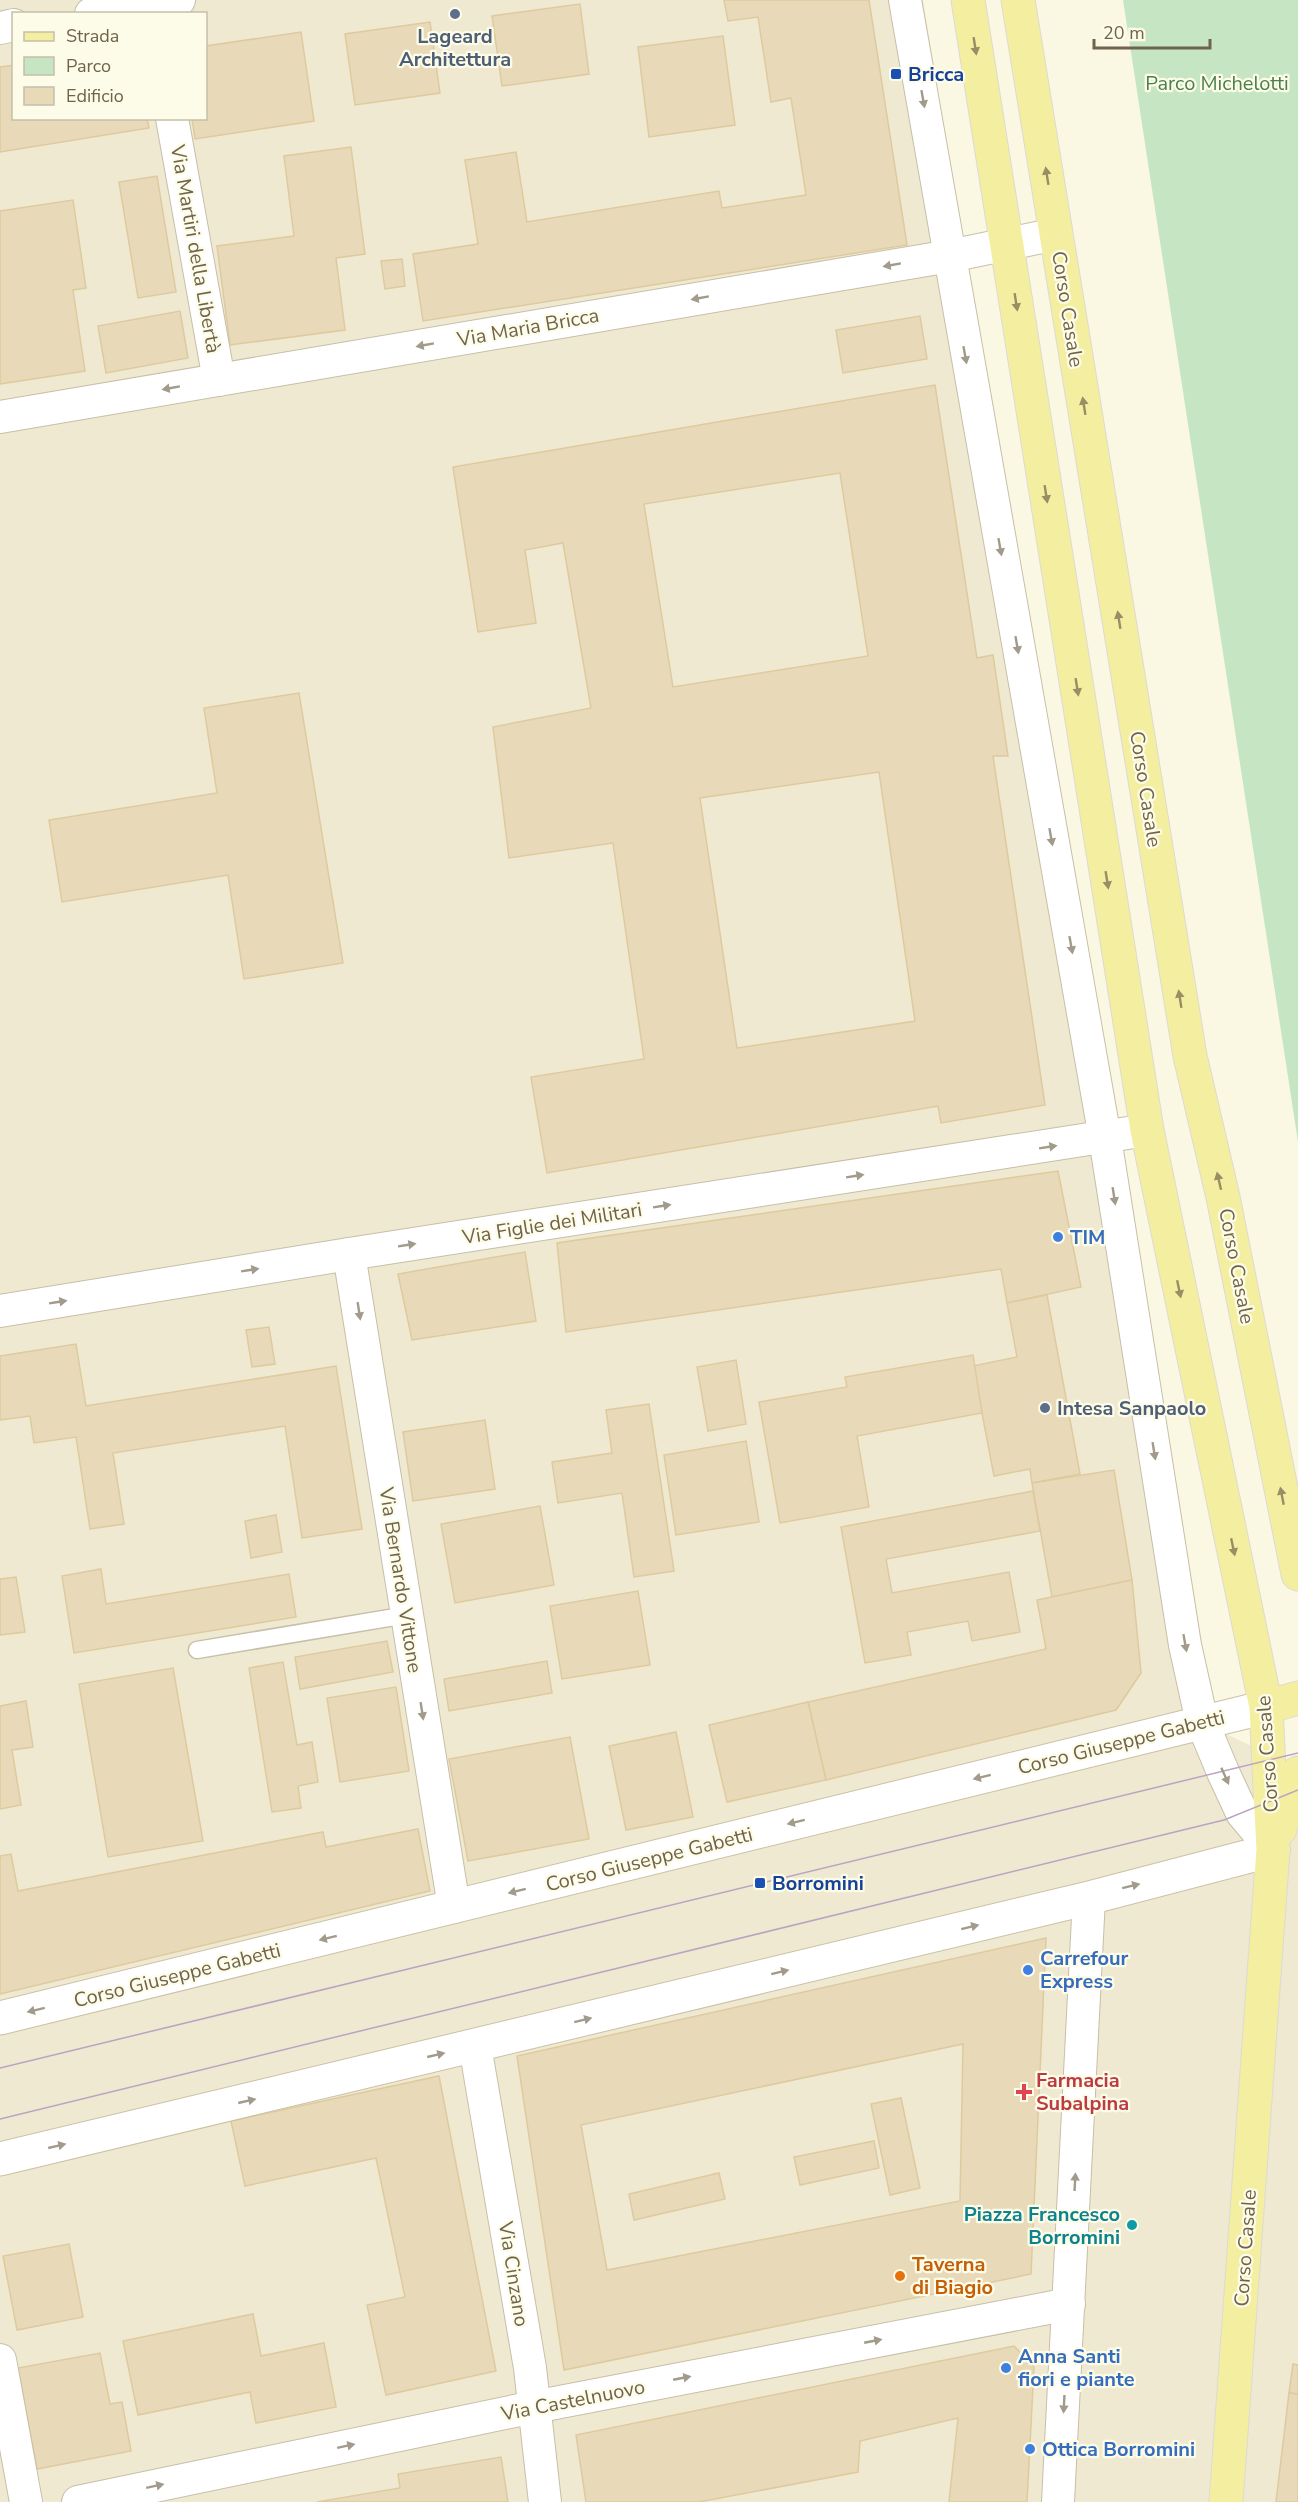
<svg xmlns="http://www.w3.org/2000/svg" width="1298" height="2502" font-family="'Nunito Sans',sans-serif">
  <rect width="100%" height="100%" fill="#faf8e3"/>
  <!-- residential -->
  <path fill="#eee9d0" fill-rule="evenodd" d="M0,0H923L1202,1722L1298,1769V2502H0ZM14,14H206V118H14Z"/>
  <!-- green -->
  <polygon fill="#c6e6c3" points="1123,0 1298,0 1298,1142"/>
  <!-- building -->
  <g fill="#e8dab8" stroke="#deca9e" stroke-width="1.5" fill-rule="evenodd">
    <polygon points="724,0 869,0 907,245 423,321 413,254 478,244 465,160 516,152 527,222 719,191 722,208 806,195 791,98 771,102 758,17 728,21"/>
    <polygon points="580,4 589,74 502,86 492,16"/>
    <polygon points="430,22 440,93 355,105 345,34"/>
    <polygon points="301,32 314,121 195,139 192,118 206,118 206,46"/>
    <polygon points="723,36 735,125 649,137 638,47"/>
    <polygon points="14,65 14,118 147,118 149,128 0,152 0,67"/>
    <polygon points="351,147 365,254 336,258 345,330 230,345 217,246 294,236 284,156"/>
    <polygon points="157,176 176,292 138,298 119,182"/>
    <polygon points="73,200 86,288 73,290 85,371 0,384 0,211"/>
    <polygon points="402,259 405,286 385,289 381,261"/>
    <polygon points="180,311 188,358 106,373 98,326"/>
    <polygon points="920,316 927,359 843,373 836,330"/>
    <path d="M935,385L977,658L993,655L1008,756H993L1045,1105L941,1123L938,1106L547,1173L531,1077L644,1059L613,843L509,858L493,727L591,708L563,543L525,550L536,623L478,632L453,467ZM840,473L868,656L673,687L644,504ZM879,772L915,1021L737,1048L700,798Z"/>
    <polygon points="299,693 343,963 244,979 228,875 62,902 49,820 217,793 204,708"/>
    <polygon points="1058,1171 1081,1287 1007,1303 1001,1269 566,1332 557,1243"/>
    <polygon points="525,1252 536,1321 412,1340 398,1274"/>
    <polygon points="1047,1295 1080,1474 1032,1483 1030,1469 994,1476 973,1366 1017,1357 1007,1303"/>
    <polygon points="269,1327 275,1364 252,1367 246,1330"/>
    <polygon points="76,1344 86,1406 336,1366 362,1529 302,1538 285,1426 113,1453 124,1524 90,1529 76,1437 34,1443 30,1416 0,1420 0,1356"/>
    <polygon points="973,1355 982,1413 857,1436 869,1507 780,1523 759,1402 847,1387 845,1377"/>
    <polygon points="736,1360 746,1424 708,1431 697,1367"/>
    <polygon points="649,1404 674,1571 634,1577 622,1493 558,1503 552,1462 612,1453 606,1410"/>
    <polygon points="485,1420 495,1489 413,1501 403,1432"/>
    <polygon points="746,1441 759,1522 676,1535 664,1455"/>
    <polygon points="1114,1470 1132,1580 1052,1597 1032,1483"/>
    <polygon points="1033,1491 1040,1531 886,1559 892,1593 1009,1572 1020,1632 972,1641 968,1621 907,1632 911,1655 865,1663 841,1527"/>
    <polygon points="540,1506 554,1585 455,1603 441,1524"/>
    <polygon points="276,1515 282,1552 251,1558 245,1521"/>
    <polygon points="101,1569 106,1604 289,1574 296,1617 74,1653 62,1576"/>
    <polygon points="16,1577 25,1632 0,1635 0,1579"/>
    <polygon points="1132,1580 1141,1673 1116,1710 826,1780 808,1702 1046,1649 1037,1600"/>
    <polygon points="638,1591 650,1665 562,1679 550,1606"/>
    <polygon points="387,1641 393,1672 300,1689 295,1657"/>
    <polygon points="547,1661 552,1693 449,1711 444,1679"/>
    <polygon points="283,1662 297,1745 312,1742 318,1782 298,1786 301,1808 272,1812 249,1668"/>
    <polygon points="173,1668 203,1841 108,1857 79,1684"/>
    <polygon points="396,1687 409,1771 340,1782 327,1698"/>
    <polygon points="26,1701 33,1747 12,1750 21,1805 0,1809 0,1706"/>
    <polygon points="808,1702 826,1780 727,1802 709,1725"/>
    <polygon points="676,1732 693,1817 626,1830 609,1746"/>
    <polygon points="570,1737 589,1839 468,1861 449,1759"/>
    <polygon points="418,1829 430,1891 0,1994 0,1856 11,1854 18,1891 323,1832 326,1847"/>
    <path d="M1046,1938L1031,2274L564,2370L517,2056ZM963,2044L960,2201L607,2270L581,2125Z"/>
    <polygon points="439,2076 496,2371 386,2395 367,2305 405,2297 376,2158 245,2186 231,2121"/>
    <polygon points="901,2098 920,2188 890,2195 871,2104"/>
    <polygon points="874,2141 879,2168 800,2185 794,2157"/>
    <polygon points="719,2173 725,2199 634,2220 629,2194"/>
    <polygon points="69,2244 83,2317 17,2330 3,2256"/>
    <polygon points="253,2314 261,2356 324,2343 336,2407 256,2423 250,2392 138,2415 123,2341"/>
    <polygon points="1014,2346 1034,2367 1027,2502 949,2502 958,2418 860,2441 858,2472 699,2502 586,2502 576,2435"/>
    <polygon points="100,2353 110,2404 122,2402 131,2451 37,2469 18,2368"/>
    <polygon points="1293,2364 1298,2365 1298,2394 1289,2393"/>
    <polygon points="1289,2393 1298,2394 1298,2502 1276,2502"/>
    <polygon points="501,2457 508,2502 317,2502 400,2488 398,2474"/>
  </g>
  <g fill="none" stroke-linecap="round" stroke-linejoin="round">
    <!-- lane casing -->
    <g stroke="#c7bfa8" stroke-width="19">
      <polyline id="lane" points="197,1650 407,1615"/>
    </g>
    <!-- street casing -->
    <g stroke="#c7bfa8" stroke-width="34">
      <g id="street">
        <polyline points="905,0 1105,1138 1185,1645 1202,1722 1223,1772 1242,1813 1273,1850"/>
        <polyline points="91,14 179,0"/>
        <polyline points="0,28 14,25"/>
        <polyline points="172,118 219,380"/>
        <polyline points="0,417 950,256 1056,234"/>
        <polyline points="349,1254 454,1907"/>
        <polyline points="0,1311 349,1254 1147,1130"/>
        <polyline points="475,2046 530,2368 545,2502"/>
        <polyline points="0,2360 26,2502"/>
        <polyline points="78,2502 534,2407 1069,2304"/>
        <polyline points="1058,2502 1089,1898"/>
      </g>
    </g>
    <!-- secondary casing -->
    <g stroke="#cac1a6" stroke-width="35">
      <g id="secondary">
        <polyline points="0,2018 1266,1707"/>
        <polyline points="0,2159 1089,1898 1273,1850"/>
      </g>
    </g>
    <!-- primary casing -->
    <g stroke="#dddad4" stroke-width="35">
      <g id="primary">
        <polyline points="968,0 1147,1130 1266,1707 1273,1850 1226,2502"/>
        <polyline points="1018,0 1190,1056 1223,1197 1298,1574"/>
        <polyline points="1266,1707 1298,1698"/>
        <polyline points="1280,1829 1298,1773"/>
      </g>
    </g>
    <!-- lane -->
    <use href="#lane" stroke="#fff" stroke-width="16"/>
    <!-- street -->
    <use href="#street" stroke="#fff" stroke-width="32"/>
    <!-- secondary -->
    <use href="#secondary" stroke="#fff" stroke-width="33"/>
    <!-- primary -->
    <use href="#primary" stroke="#f4eea0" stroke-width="33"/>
    <!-- tram -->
    <g stroke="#bda3c2" stroke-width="1.5">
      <polyline points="0,2068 1298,1753"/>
      <polyline points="0,2119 1224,1820 1298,1790"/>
    </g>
  </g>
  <!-- one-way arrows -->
  <defs><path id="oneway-solid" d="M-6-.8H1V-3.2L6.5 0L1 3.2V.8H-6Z" transform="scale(1.5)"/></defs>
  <g fill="#988d64">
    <use href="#oneway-solid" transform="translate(975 46) rotate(81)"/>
    <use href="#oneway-solid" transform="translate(1047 176) rotate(-99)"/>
    <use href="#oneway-solid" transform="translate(1016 302) rotate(81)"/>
    <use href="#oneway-solid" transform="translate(1084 406) rotate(-99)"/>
    <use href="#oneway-solid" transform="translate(1046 494) rotate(81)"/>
    <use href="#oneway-solid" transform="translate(1119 620) rotate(-99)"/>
    <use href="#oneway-solid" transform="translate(1077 687) rotate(81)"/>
    <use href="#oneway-solid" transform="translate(1107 880) rotate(81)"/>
    <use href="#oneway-solid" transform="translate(1180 999) rotate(-99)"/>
    <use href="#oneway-solid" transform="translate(1219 1181) rotate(-103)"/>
    <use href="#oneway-solid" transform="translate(1179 1289) rotate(78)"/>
    <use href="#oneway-solid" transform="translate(1282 1496) rotate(-101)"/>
    <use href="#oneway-solid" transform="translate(1233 1547) rotate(78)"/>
  </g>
  <g fill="#a29a8a">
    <use href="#oneway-solid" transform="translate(923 99) rotate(80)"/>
    <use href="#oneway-solid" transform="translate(892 265) rotate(170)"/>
    <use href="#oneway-solid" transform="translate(700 298) rotate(170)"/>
    <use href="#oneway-solid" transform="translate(425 345) rotate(170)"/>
    <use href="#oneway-solid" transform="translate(965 355) rotate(80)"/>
    <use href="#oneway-solid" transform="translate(171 388) rotate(170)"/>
    <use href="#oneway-solid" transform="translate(1000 547) rotate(80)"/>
    <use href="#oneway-solid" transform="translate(1017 645) rotate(80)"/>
    <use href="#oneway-solid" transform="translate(1051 837) rotate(80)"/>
    <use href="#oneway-solid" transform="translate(1071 945) rotate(80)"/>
    <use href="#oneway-solid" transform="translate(1048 1147) rotate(-9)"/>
    <use href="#oneway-solid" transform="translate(855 1176) rotate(-9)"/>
    <use href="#oneway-solid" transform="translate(1114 1196) rotate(81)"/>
    <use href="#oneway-solid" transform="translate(662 1206) rotate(-9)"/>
    <use href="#oneway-solid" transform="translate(407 1245) rotate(-9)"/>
    <use href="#oneway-solid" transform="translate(250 1270) rotate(-9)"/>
    <use href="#oneway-solid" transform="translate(58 1302) rotate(-9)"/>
    <use href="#oneway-solid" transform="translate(359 1311) rotate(81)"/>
    <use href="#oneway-solid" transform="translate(1154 1451) rotate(81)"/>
    <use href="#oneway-solid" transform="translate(1185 1643) rotate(80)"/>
    <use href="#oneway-solid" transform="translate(422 1711) rotate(81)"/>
    <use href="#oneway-solid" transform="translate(1225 1776) rotate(66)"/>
    <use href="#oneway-solid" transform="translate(982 1777) rotate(166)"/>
    <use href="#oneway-solid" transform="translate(796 1822) rotate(166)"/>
    <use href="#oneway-solid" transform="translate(1131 1886) rotate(-14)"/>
    <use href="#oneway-solid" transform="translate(517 1891) rotate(166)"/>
    <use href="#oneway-solid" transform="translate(970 1927) rotate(-14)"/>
    <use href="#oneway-solid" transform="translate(328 1938) rotate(166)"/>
    <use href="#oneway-solid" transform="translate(780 1972) rotate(-14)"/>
    <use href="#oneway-solid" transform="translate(36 2010) rotate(166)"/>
    <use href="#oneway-solid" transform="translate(583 2020) rotate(-14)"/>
    <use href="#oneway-solid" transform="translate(436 2055) rotate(-13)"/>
    <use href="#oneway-solid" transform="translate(247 2101) rotate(-13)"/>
    <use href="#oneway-solid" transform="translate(57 2146) rotate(-13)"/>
    <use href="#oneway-solid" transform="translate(1075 2182) rotate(-87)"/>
    <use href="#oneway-solid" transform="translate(873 2341) rotate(-11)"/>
    <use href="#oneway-solid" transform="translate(682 2378) rotate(-11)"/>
    <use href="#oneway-solid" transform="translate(1064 2404) rotate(93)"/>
    <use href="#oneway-solid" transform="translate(346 2446) rotate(-12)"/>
    <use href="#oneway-solid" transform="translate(155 2486) rotate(-12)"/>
  </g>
  <!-- markers -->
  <g fill="#5c6f8a" stroke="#fdfce8" stroke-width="2">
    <circle cx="455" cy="14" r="6"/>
    <circle cx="1045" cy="1408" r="6"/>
  </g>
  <g fill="#1a4fb4" stroke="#fdfce8" stroke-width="2">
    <rect x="890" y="68" width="12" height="12" rx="3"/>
    <rect x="754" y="1877" width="12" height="12" rx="3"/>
  </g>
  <g fill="#3f7fe0" stroke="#fdfce8" stroke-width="2">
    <circle cx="1058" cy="1237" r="6"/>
    <circle cx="1028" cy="1970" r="6"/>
    <circle cx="1006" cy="2368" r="6"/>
    <circle cx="1030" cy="2449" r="6"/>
  </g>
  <path fill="#e0444e" stroke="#fdfce8" stroke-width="2" d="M1021 2083h6v6h6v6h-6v6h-6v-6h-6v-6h6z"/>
  <circle fill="#0f9aa8" stroke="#fdfce8" stroke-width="2" cx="1132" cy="2225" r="6"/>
  <circle fill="#e8710a" stroke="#fdfce8" stroke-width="2" cx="900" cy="2276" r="6"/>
  <g text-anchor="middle" stroke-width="4.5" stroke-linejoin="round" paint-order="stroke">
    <!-- service labels -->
    <g font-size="20" font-weight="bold" fill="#4e5e75" stroke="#fdfce8">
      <text x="455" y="43">Lageard<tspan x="455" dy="23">Architettura</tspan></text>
      <text x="1057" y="1415" text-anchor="start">Intesa Sanpaolo</text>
    </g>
    <!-- transit labels -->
    <g font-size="20" font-weight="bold" fill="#164399" stroke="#fdfce8" text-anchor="start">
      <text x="908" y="81">Bricca</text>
      <text x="772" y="1890">Borromini</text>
    </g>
    <!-- park labels -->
    <g font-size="20" fill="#4a804b" stroke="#fdfce8">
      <text x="1217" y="90">Parco Michelotti</text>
    </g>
    <!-- street labels -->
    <g font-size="20" fill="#70634b" stroke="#fdfce8">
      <text transform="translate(196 249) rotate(80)" y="7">Via Martiri della Libertà</text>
      <text transform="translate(1068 309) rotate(81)" y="7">Corso Casale</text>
      <text transform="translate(528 327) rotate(-10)" y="7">Via Maria Bricca</text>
      <text transform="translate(1146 789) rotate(81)" y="7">Corso Casale</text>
      <text transform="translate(552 1223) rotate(-9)" y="7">Via Figlie dei Militari</text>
      <text transform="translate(1237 1266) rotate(79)" y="7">Corso Casale</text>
      <text transform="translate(401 1580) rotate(81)" y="7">Via Bernardo Vittone</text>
      <text transform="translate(1121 1742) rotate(-14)" y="7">Corso Giuseppe Gabetti</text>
      <text transform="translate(1267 1754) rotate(-94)" y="7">Corso Casale</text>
      <text transform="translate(649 1859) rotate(-14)" y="7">Corso Giuseppe Gabetti</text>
      <text transform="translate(177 1975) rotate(-14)" y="7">Corso Giuseppe Gabetti</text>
      <text transform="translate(1245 2248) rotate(-86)" y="7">Corso Casale</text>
      <text transform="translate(514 2274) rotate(81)" y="7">Via Cinzano</text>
      <text transform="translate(573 2400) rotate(-11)" y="7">Via Castelnuovo</text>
    </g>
    <!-- shop labels -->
    <g font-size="20" font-weight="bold" fill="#366cbe" stroke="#fdfce8" text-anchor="start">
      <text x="1070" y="1244">TIM</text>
      <text x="1040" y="1965">Carrefour<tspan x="1040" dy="23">Express</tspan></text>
      <text x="1018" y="2363">Anna Santi<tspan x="1018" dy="23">fiori e piante</tspan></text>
      <text x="1042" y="2456">Ottica Borromini</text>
    </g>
    <!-- health labels -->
    <g font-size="20" font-weight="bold" fill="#be3a42" stroke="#fdfce8" text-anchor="start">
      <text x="1036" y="2087">Farmacia<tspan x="1036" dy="23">Subalpina</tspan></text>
    </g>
    <!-- culture labels -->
    <g font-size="20" font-weight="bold" fill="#0d838f" stroke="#fdfce8" text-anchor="end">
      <text x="1120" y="2221">Piazza Francesco<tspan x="1120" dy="23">Borromini</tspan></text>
    </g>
    <!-- food labels -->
    <g font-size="20" font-weight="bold" fill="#c56008" stroke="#fdfce8" text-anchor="start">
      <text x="912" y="2271">Taverna<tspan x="912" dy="23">di Biagio</tspan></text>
    </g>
  </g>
  <!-- legend -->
  <rect x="12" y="12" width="195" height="108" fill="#fdfce8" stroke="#c5bfa9" stroke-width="1.5"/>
  <rect x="24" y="32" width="30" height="9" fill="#f4eea0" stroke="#c5bfa9" stroke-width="1.5"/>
  <text x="66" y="42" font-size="18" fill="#70634b">Strada</text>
  <rect x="24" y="57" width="30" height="18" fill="#c6e6c3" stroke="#c5bfa9" stroke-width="1.5"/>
  <text x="66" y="72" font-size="18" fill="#70634b">Parco</text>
  <rect x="24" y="87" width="30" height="18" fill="#e8dab8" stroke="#c5bfa9" stroke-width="1.5"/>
  <text x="66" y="102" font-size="18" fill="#70634b">Edificio</text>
  <!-- scale -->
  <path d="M1094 39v9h116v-9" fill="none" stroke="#70634b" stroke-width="3"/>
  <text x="1103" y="39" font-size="18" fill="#70634b" stroke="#fdfce8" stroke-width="4.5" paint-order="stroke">20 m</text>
</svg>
